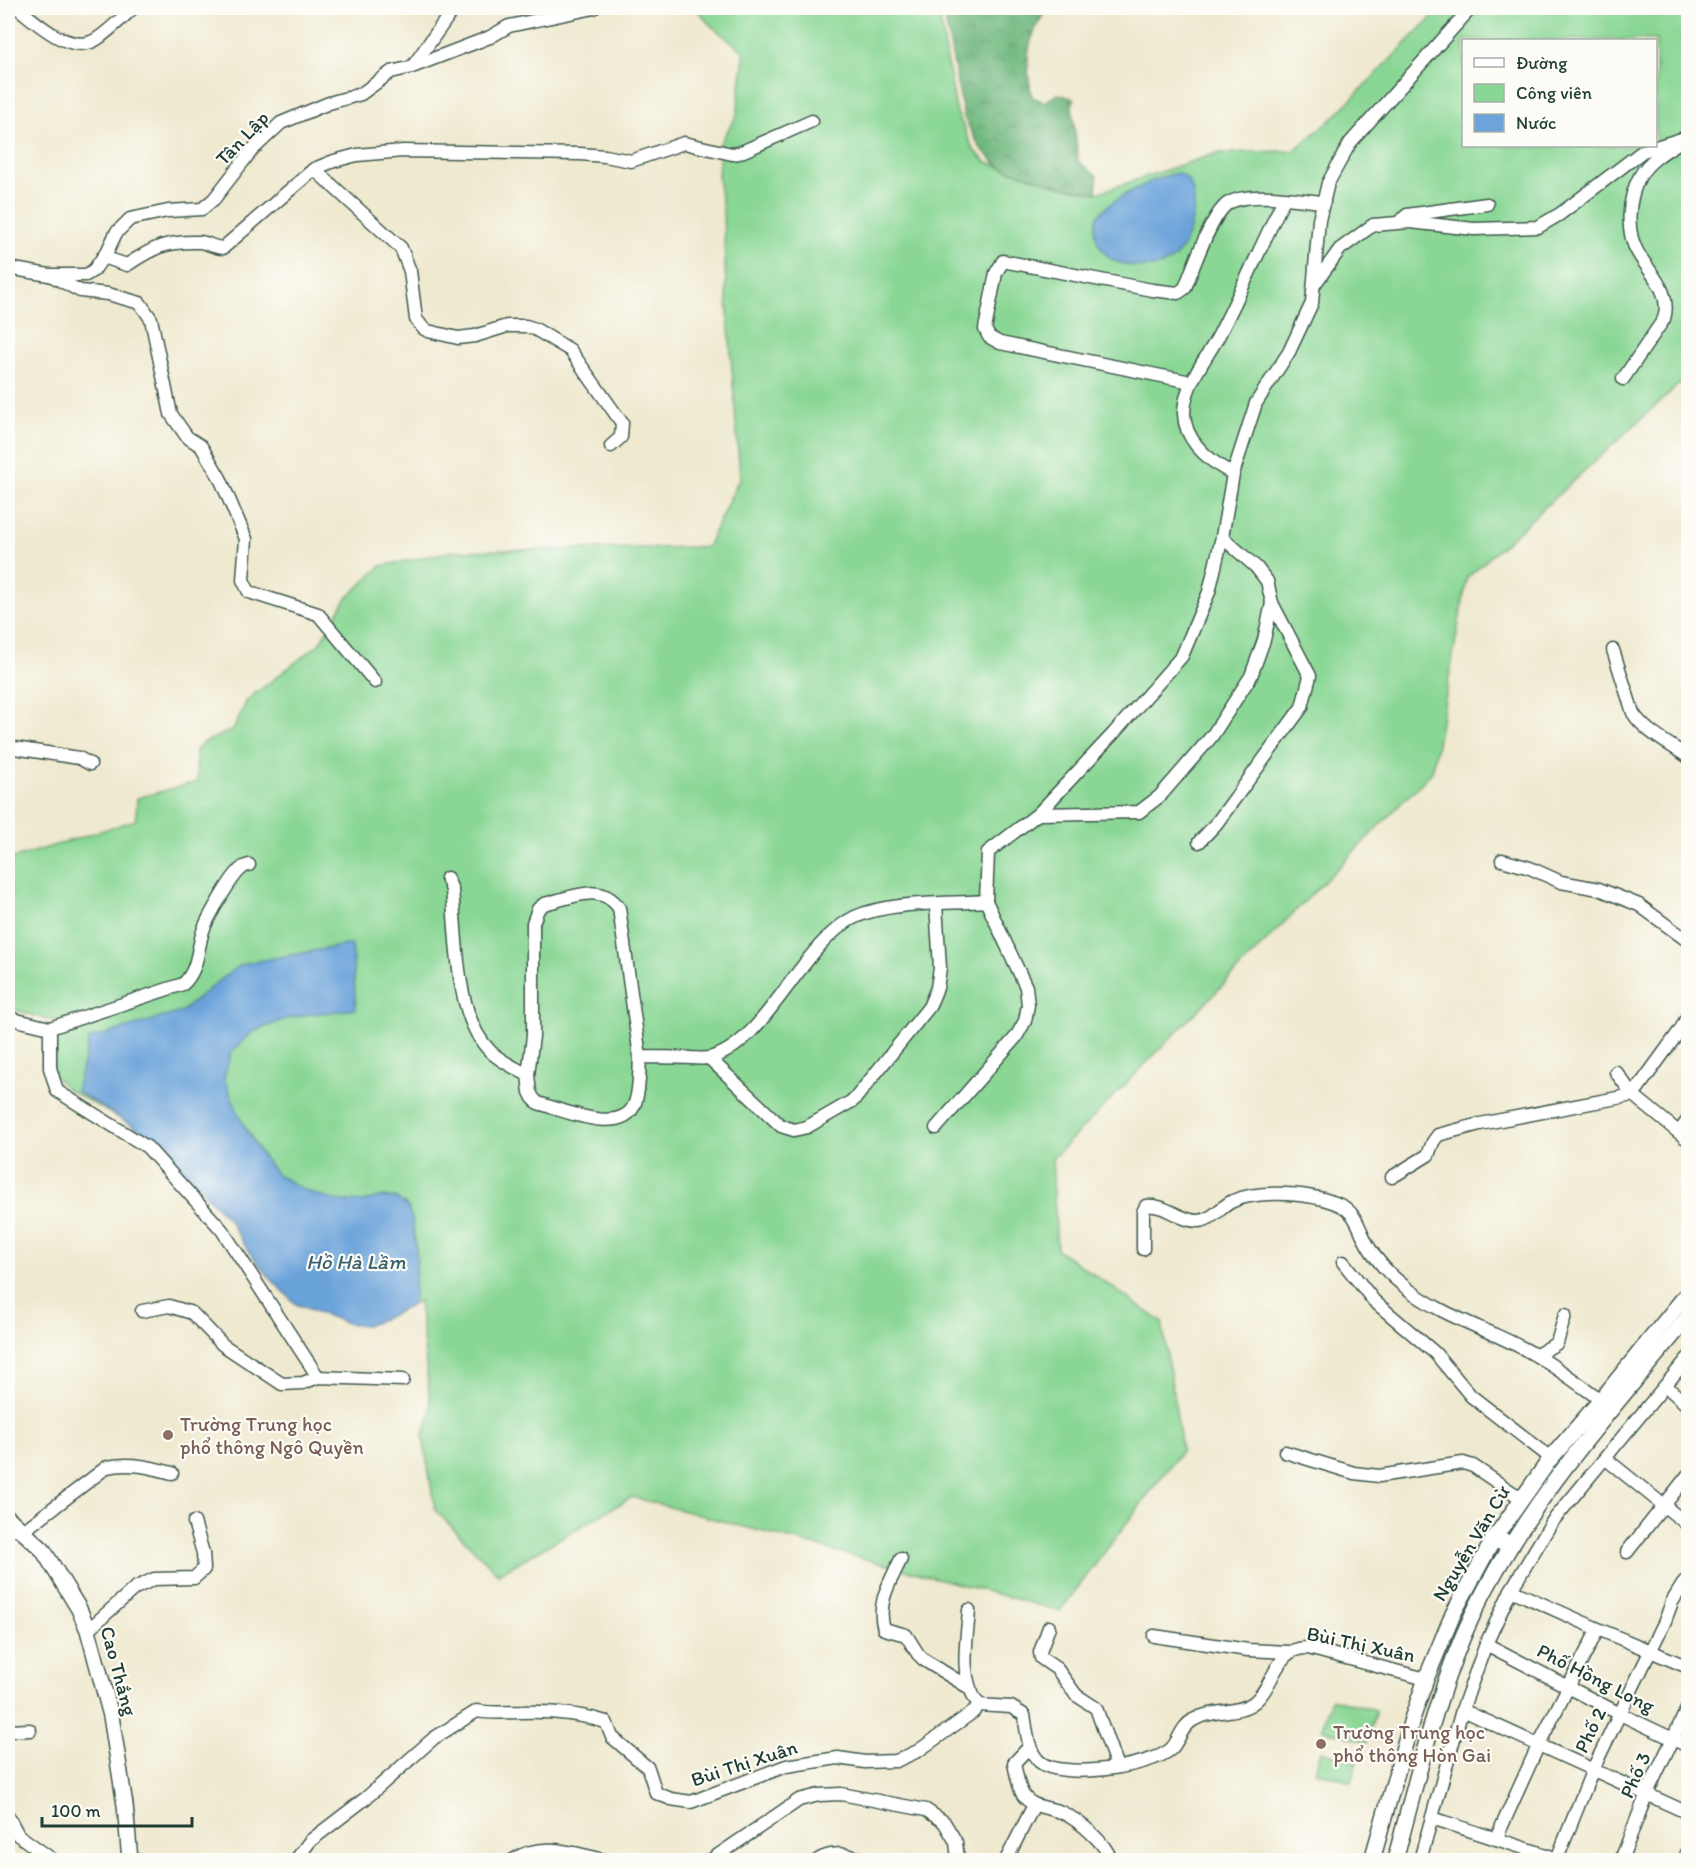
<svg xmlns="http://www.w3.org/2000/svg" width="1696" height="1868" font-family="Itim,sans-serif">
  <defs>
    <pattern id="forest-crowns" width="20" height="18" patternUnits="userSpaceOnUse" patternTransform="scale(1.5)"><rect width="20" height="18" fill="#6fb87e"/><path d="M2 6a3 3 0 1 1 6 0M12 15a3 3 0 1 1 6 0" fill="none" stroke="#5b9768"/></pattern>
  </defs>
  <rect width="100%" height="100%" fill="#fdfcf7"/>
  <filter id="ink" filterUnits="userSpaceOnUse"><feTurbulence type="fractalNoise" baseFrequency=".0167" numOctaves="2"/><feDisplacementMap in="SourceGraphic" scale="12" xChannelSelector="R" yChannelSelector="G"/><feConvolveMatrix kernelMatrix="1 2 1 2 8 2 1 2 1" color-interpolation-filters="sRGB"/></filter>
  <filter id="wash" filterUnits="userSpaceOnUse"><feTurbulence type="fractalNoise" baseFrequency=".008" numOctaves="4" result="noise"/><feDisplacementMap in="SourceGraphic" scale="24" xChannelSelector="R" yChannelSelector="G"/><feGaussianBlur stdDeviation="1.35" result="paint"/><feColorMatrix in="noise" values="0 0 0 0 0 0 0 0 0 0 0 0 0 0 0 0 0 1.4 0 .05"/><feComposite in="paint" operator="in"/></filter>
  <g filter="url(#wash)">
    <rect width="100%" height="100%" fill="#efe9cf"/>
    <!-- green -->
    <g fill="#8ad795" stroke="#548a64" stroke-width="1.5" fill-rule="evenodd">
      <path d="M696,8H938L956,110L973,149L985,161L1000,167L1063,187L1097,193L1217,153L1293,151L1333,118L1441,8H1688V376L1467,578L1432,772L1052,1159L1057,1249L1162,1322L1182,1450L1060,1611L632,1497L498,1574L435,1510L423,1437L431,1411L419,1301L373,1321L223,1212L158,1140L67,1089L53,1075L56,1022L8,1008V860L136,820L137,798L197,782L196,750L203,743L233,730L247,700L319,644L346,599L381,566L454,551L707,547L740,477L726,287L723,211L718,177L720,143L737,115L744,52L709,24ZM1464,40H1656V146H1464Z"/>
      <polygon points="1331,1698 1376,1710 1367,1742 1322,1729"/>
      <polygon points="1321,1751 1357,1762 1351,1782 1315,1771"/>
    </g>
    <!-- forest -->
    <path fill="url(#forest-crowns)" stroke="#477a59" stroke-width="1.5" d="M943,8H1048C1026,38 1024,60 1032,97L1045,102L1058,94L1074,99L1072,106L1078,161L1097,176V193L1063,187L1000,167L979,146L964,117Z"/>
    <!-- water -->
    <g fill="#6ba3da" stroke="#457087" stroke-width="1.5">
      <path d="M1178,173C1181,175 1184,175 1186,178C1203,194 1190,245 1174,258C1159,271 1138,268 1121,263C1109,260 1104,253 1098,243C1095,235 1094,224 1098,216C1110,199 1158,176 1178,173Z"/>
      <polygon points="352,944 356,1009 304,1015 286,1019 252,1032 231,1053 224,1078 241,1120 259,1151 276,1174 306,1191 333,1200 363,1202 378,1197 396,1198 408,1207 413,1223 417,1259 413,1305 374,1323 365,1325 349,1324 296,1304 271,1279 249,1252 229,1220 155,1140 76,1091 89,1039 181,1012 216,983 242,964"/>
    </g>
  </g>
  <g filter="url(#ink)">
    <g fill="none" stroke-linecap="round" stroke-linejoin="round">
      <!-- minor casing -->
      <g stroke="#3e574b" stroke-width="15">
        <g id="minor">
          <path d="M18,8C37,23 71,56 97,39C110,30 122,18 133,8"/>
          <polyline points="413,66 454,8"/>
          <polyline points="314,169 401,248 410,271 416,319 423,328 428,331 458,338 475,336 507,326 526,326 535,329 570,350 622,423 621,437 611,446"/>
          <polyline points="1401,220 1407,215 1487,204"/>
          <path d="M103,257L127,265C154,247 166,241 200,242C208,243 215,248 223,248L314,169L334,161L357,155L403,151L580,154L605,156L631,161L684,143L732,154L739,153L812,121"/>
          <polyline points="8,268 49,275 86,275 94,270 108,250 116,233 130,219 168,211 202,209 214,199 252,150 281,123 329,103 361,94 391,72 412,67 490,37 509,26 594,8"/>
          <polyline points="52,276 80,291 108,294 140,303 151,319 171,414 187,437 201,446 220,478 246,539 243,580 249,592 318,614 375,682"/>
          <polyline points="1314,285 1340,249 1373,225 1410,222 1474,229 1538,227 1560,214 1643,151 1688,137"/>
          <path d="M1623,379L1664,319C1672,292 1651,275 1638,253C1625,231 1628,198 1640,176C1648,162 1662,153 1675,145"/>
          <path d="M1191,382L1000,343L989,337L985,329L996,273L1003,261L1152,290L1178,293L1185,288C1193,268 1211,216 1227,204C1247,190 1299,200 1324,202"/>
          <path d="M1233,474C1211,462 1185,443 1184,414C1184,384 1206,360 1219,335C1242,290 1262,244 1284,199"/>
          <path d="M1613,650L1633,713C1645,732 1670,744 1688,757"/>
          <polyline points="8,747 79,758 90,764"/>
          <polyline points="1038,814 1139,812 1160,796 1212,736 1251,676 1264,640 1272,603 1267,581 1256,567 1222,537"/>
          <polyline points="1199,842 1216,824 1302,707 1310,676 1272,603"/>
          <polyline points="1502,860 1530,868 1561,882 1599,889 1639,905 1688,941"/>
          <path d="M447,878L452,890C457,938 455,1015 489,1050C499,1061 516,1068 528,1075"/>
          <polyline points="8,1018 50,1028"/>
          <polyline points="50,1028 50,1068 57,1091 147,1147 222,1230 318,1377"/>
          <path d="M50,1028L183,984C199,970 197,947 204,928C209,916 231,877 241,869C244,866 245,866 249,865"/>
          <path d="M640,1057L619,908C601,881 571,898 544,904L538,909L533,923V1036L528,1075L530,1092L533,1098L538,1103C563,1110 623,1137 635,1103C640,1089 639,1072 640,1057C657,1057 674,1057 691,1058C696,1058 703,1059 709,1058C765,1046 801,943 855,917C890,901 948,904 986,901"/>
          <polyline points="709,1058 781,1126 794,1130 807,1127 854,1100 929,1007 937,988 940,968 936,904"/>
          <polyline points="1616,1072 1633,1095 1688,1140"/>
          <polyline points="936,1128 1016,1037 1025,1021 1028,1005 1026,987 986,901 988,852 1038,814 1113,734 1182,656 1209,592 1222,537 1233,474 1256,403 1289,352 1312,303 1319,220 1328,183 1350,143 1471,8"/>
          <polyline points="1679,1132 1688,1120"/>
          <polyline points="1392,1177 1428,1155 1433,1142 1438,1135 1480,1124 1633,1095 1681,1029 1688,1015"/>
          <path d="M1143,1249V1212L1146,1206C1164,1203 1180,1221 1198,1221C1212,1221 1221,1206 1233,1201C1259,1189 1314,1193 1340,1205C1358,1213 1360,1234 1370,1249C1379,1263 1391,1276 1404,1286C1443,1318 1494,1330 1537,1356C1559,1369 1580,1385 1601,1400"/>
          <polyline points="1343,1262 1374,1301 1435,1353 1471,1396 1551,1458"/>
          <polyline points="142,1311 169,1306 192,1313 223,1345 282,1384 303,1383 318,1377 403,1380"/>
          <polyline points="1537,1355 1557,1343 1565,1315"/>
          <polyline points="1666,1386 1688,1406"/>
          <polyline points="1285,1452 1354,1473 1379,1476 1463,1463 1473,1466 1522,1499"/>
          <polyline points="1606,1459 1688,1525"/>
          <path d="M14,1529L23,1531L107,1467C131,1462 150,1467 172,1473"/>
          <polyline points="1627,1552 1688,1475"/>
          <path d="M901,1559C890,1582 876,1603 884,1629L906,1635L918,1654L924,1660L968,1687"/>
          <polyline points="1511,1590 1598,1629 1688,1667"/>
          <path d="M969,1610C967,1642 958,1677 979,1705"/>
          <polyline points="1049,1627 1040,1652 1041,1658 1057,1669 1076,1695 1096,1708 1117,1767"/>
          <polyline points="88,1630 135,1588 154,1579 194,1578 204,1569 203,1553 194,1522"/>
          <polyline points="1154,1636 1248,1650 1288,1652"/>
          <polyline points="1486,1644 1620,1714 1688,1746"/>
          <polyline points="1462,1710 1688,1813"/>
          <polyline points="8,1731 30,1730"/>
          <path d="M1030,1746L1014,1763C1016,1772 1018,1786 1023,1795C1032,1808 1048,1807 1061,1812C1079,1820 1105,1842 1111,1860"/>
          <polyline points="8,1816 18,1835 53,1860"/>
          <polyline points="1432,1818 1561,1860"/>
          <polyline points="1496,1839 1539,1744 1598,1629"/>
          <polyline points="1557,1859 1593,1769 1665,1621 1672,1602 1685,1581 1688,1580"/>
          <path d="M296,1860L310,1841L366,1798L434,1738L477,1711C492,1714 505,1712 520,1712C550,1711 578,1713 606,1722L612,1737L648,1768L656,1793L671,1799L691,1802L786,1766L838,1758L865,1762L896,1761L918,1751L973,1712L979,1705L1011,1707L1024,1715C1027,1730 1027,1751 1040,1762C1061,1780 1151,1767 1171,1749C1180,1740 1180,1728 1193,1720C1212,1709 1238,1714 1253,1703C1275,1687 1275,1646 1308,1648L1426,1679"/>
          <path d="M513,1860C542,1841 572,1853 604,1860"/>
          <polyline points="711,1860 799,1800 819,1795 841,1794 926,1810 944,1822 956,1842 958,1860"/>
          <path d="M818,1860C834,1850 848,1855 866,1860"/>
          <polyline points="1006,1860 1034,1805"/>
          <polyline points="1420,1860 1462,1710 1486,1644 1511,1590 1552,1522 1688,1358"/>
          <polyline points="1621,1860 1647,1793 1688,1707"/>
          <polyline points="1684,1860 1688,1851"/>
        </g>
      </g>
      <!-- major casing -->
      <g stroke="#3e574b" stroke-width="18">
        <g id="major">
          <polyline points="8,1518 43,1550 79,1609 88,1630 111,1716 125,1805 130,1860"/>
          <polyline points="1372,1860 1412,1719 1426,1679 1453,1614 1493,1540 1551,1458 1601,1400 1688,1293"/>
          <path d="M1395,1860C1418,1778 1436,1691 1473,1614C1526,1503 1611,1410 1688,1317"/>
        </g>
      </g>
      <!-- highway casing -->
      <g stroke="#3e574b" stroke-width="20">
        <polyline id="highway" points="1493,1540 1511,1544"/>
      </g>
      <!-- minor -->
      <use href="#minor" stroke="#fff" stroke-width="12"/>
      <!-- major -->
      <use href="#major" stroke="#fff" stroke-width="15"/>
      <!-- highway -->
      <use href="#highway" stroke="#fff" stroke-width="16"/>
    </g>
  </g>
  <!-- markers -->
  <g fill="#8d6e63" stroke="#fdfcf7" stroke-width="2">
    <circle cx="168" cy="1435" r="6"/>
    <circle cx="1321" cy="1744" r="6"/>
  </g>
  <g text-anchor="middle" stroke-width="4.5" stroke-linejoin="round" paint-order="stroke">
    <!-- street labels -->
    <g font-size="20" fill="#1f3d34" stroke="#fdfcf7">
      <text transform="translate(242 138) rotate(-46)" y="7">Tân Lập</text>
      <text transform="translate(1471 1543) rotate(-59)" y="7">Nguyễn Văn Cừ</text>
      <text transform="translate(1361 1644) rotate(12)" y="7">Bùi Thị Xuân</text>
      <text transform="translate(119 1671) rotate(75)" y="7">Cao Thắng</text>
      <text transform="translate(1596 1678) rotate(27)" y="7">Phố Hồng Long</text>
      <text transform="translate(1590 1730) rotate(-64)" y="7">Phố 2</text>
      <text transform="translate(744 1763) rotate(-18)" y="7">Bùi Thị Xuân</text>
      <text transform="translate(1635 1775) rotate(-66)" y="7">Phố 3</text>
    </g>
    <!-- education labels -->
    <g font-size="20" fill="#785e54" stroke="#fdfcf7" text-anchor="start">
      <text x="180" y="1431">Trường Trung học<tspan x="180" dy="23">phổ thông Ngô Quyền</tspan></text>
      <text x="1333" y="1739">Trường Trung học<tspan x="1333" dy="23">phổ thông Hòn Gai</tspan></text>
    </g>
    <!-- water labels -->
    <g font-size="21" font-style="italic" fill="#3a616e" stroke="#fdfcf7">
      <text x="356" y="1269">Hồ Hà Lầm</text>
    </g>
  </g>
  <!-- margin -->
  <rect width="1696" height="1868" fill="none" stroke="#fdfcf7" stroke-width="30"/>
  <!-- legend -->
  <rect x="1462" y="39" width="195" height="108" fill="#fdfcf7" stroke="#a4b0a9" stroke-width="1.5"/>
  <rect x="1474" y="58" width="30" height="9" fill="#ffffff" stroke="#a4b0a9" stroke-width="1.5"/>
  <text x="1516" y="69" font-size="18" fill="#1f3d34">Đường</text>
  <rect x="1474" y="84" width="30" height="18" fill="#8ad795" stroke="#a4b0a9" stroke-width="1.5"/>
  <text x="1516" y="99" font-size="18" fill="#1f3d34">Công viên</text>
  <rect x="1474" y="114" width="30" height="18" fill="#6ba3da" stroke="#a4b0a9" stroke-width="1.5"/>
  <text x="1516" y="129" font-size="18" fill="#1f3d34">Nước</text>
  <!-- scale -->
  <path d="M42 1817v9h150v-9" fill="none" stroke="#1f3d34" stroke-width="3"/>
  <text x="51" y="1817" font-size="18" fill="#1f3d34" stroke="#fdfcf7" stroke-width="4.5" paint-order="stroke">100 m</text>
</svg>
